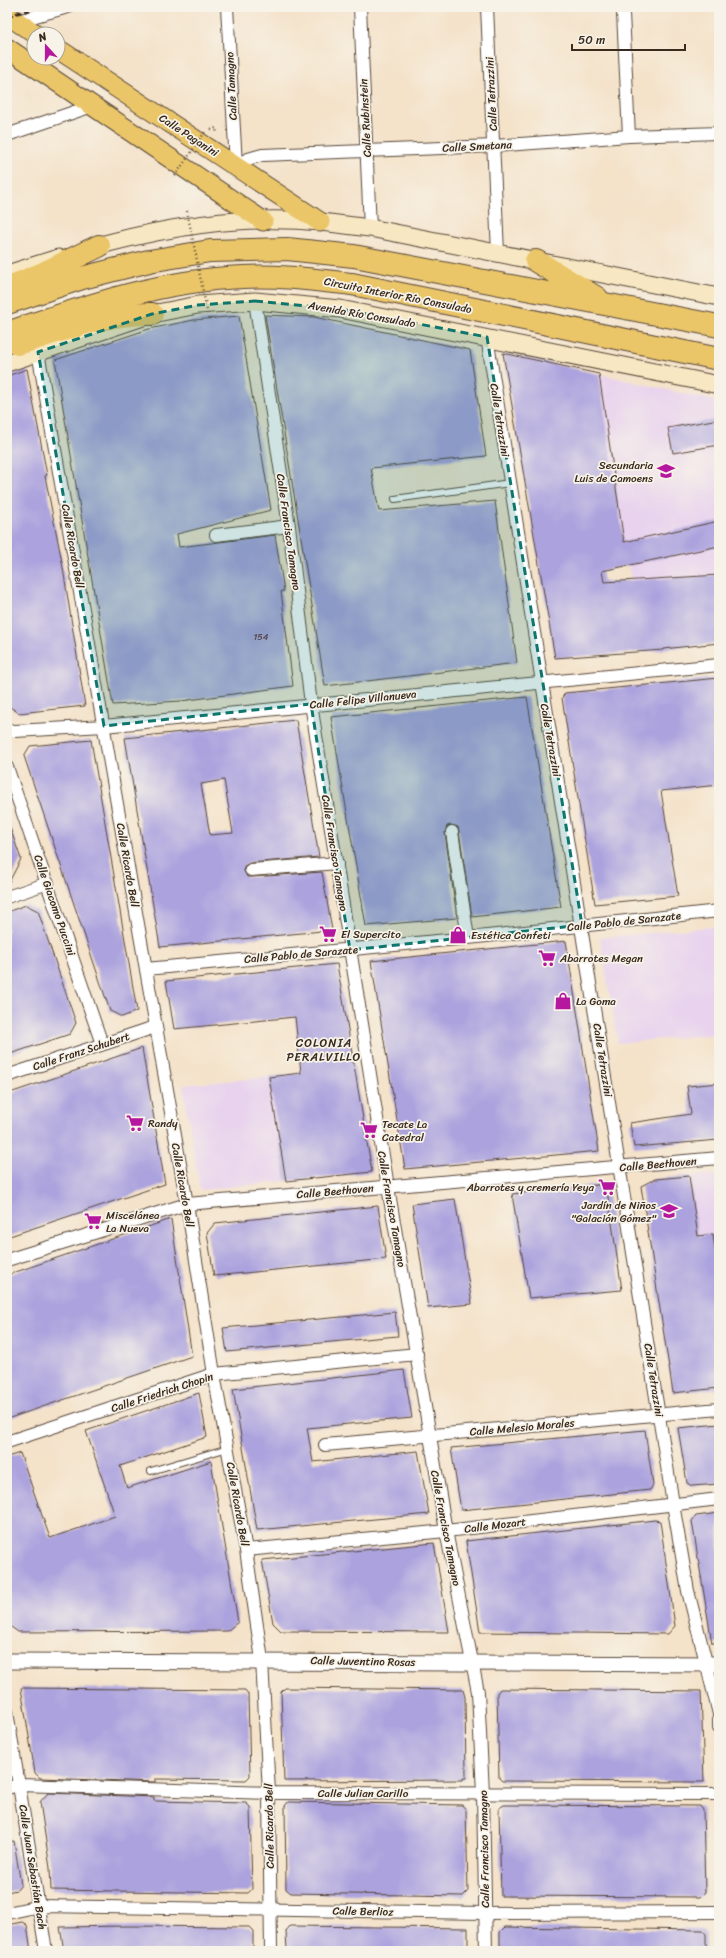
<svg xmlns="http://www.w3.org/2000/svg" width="726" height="1958" font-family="Sriracha,sans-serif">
  <rect width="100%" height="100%" fill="#f7f3e8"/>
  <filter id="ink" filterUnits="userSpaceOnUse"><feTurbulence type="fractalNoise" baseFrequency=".025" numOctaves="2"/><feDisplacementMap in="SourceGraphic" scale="8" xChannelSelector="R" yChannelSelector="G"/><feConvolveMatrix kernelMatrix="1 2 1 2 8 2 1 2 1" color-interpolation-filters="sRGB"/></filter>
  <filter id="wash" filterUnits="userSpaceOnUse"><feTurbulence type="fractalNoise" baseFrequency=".012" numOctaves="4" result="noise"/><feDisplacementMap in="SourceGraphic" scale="16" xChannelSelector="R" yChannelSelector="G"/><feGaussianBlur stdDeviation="0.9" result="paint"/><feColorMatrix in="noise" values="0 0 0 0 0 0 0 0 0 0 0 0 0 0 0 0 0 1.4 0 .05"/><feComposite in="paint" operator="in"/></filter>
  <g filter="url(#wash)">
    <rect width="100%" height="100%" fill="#f4e2c9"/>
    <!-- built -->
    <g fill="#e8d2ee">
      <polygon points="599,374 719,402 719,575 631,581 610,454"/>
      <polygon points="719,926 719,1034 618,1043 600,938"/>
      <polygon points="269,1077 286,1181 200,1190 183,1085"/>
      <polygon points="719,1174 719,1282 718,1282 713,1234 698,1236 689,1176"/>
    </g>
    <g id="blocks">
      <!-- building -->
      <g fill="#aca3de" fill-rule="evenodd">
        <polygon points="265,315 314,317 470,350 486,456 371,468 379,511 495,501 517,663 325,686"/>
        <polygon points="239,316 271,510 177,534 179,547 275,535 284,591 281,591 293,686 181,701 113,705 55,360 149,329 194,320"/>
        <polygon points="503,353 599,374 624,542 719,521 719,546 602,571 604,582 719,575 719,643 663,649 663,650 555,658"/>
        <polygon points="27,369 47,475 45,476 62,562 85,706 19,713 7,705 7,376"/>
        <polygon points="719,419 719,445 673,453 668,428"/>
        <polygon points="719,678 719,785 661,791 678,896 595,904 562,698 565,693"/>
        <polygon points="527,697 561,907 472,917 459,831 458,827 451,825 447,826 445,833 457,918 366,926 331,717"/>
        <path d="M296,720L319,857L250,863L244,866V871L247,877H252L322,872L332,930L160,947L125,738ZM224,780L233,833L210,835L201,784Z"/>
        <polygon points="91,740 137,1011 122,1017 110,1011 24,756 30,746"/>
        <polygon points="7,825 9,825 21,859 7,886"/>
        <polygon points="26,905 38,911 76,1023 70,1034 7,1055 7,912"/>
        <polygon points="566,941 599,1151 405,1169 371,961"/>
        <polygon points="337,964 372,1172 286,1181 269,1077 301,1073 295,1017 174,1029 166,981"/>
        <polygon points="142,1048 165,1184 7,1237 7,1094"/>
        <polygon points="719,1083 719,1140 634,1147 630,1123 691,1114 687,1086"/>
        <polygon points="689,1176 698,1236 713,1234 719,1282 719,1388 673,1393 641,1186 655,1179"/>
        <polygon points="606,1184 622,1290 529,1298 512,1194"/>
        <polygon points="455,1199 472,1304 428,1308 412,1204"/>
        <polygon points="378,1206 386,1259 214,1276 207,1233 215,1223"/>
        <polygon points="171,1219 192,1356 7,1419 7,1275"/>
        <polygon points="395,1312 398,1336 331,1342 227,1352 223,1328"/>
        <polygon points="404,1370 412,1418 307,1428 313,1462 418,1451 429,1514 257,1530 233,1389"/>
        <polygon points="199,1393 207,1437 120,1466 127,1488 211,1461 238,1622 227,1631 18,1632 7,1624 7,1457 20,1453 50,1538 92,1524 115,1516 86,1431"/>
        <polygon points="719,1424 719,1484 692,1486 687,1483 678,1428"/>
        <polygon points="645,1430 653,1485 650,1490 461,1510 451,1448"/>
        <polygon points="719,1513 719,1643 712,1643 692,1521 696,1516"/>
        <polygon points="655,1520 660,1521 675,1626 668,1634 480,1632 466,1541"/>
        <polygon points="434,1543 449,1632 281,1631 273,1623 262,1560"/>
        <polygon points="21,1688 245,1690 248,1694 250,1776 246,1780 155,1779 155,1782 40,1778 35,1773"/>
        <polygon points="285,1688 463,1690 465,1697 466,1778 463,1778 463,1780 284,1781 281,1692"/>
        <polygon points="500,1689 701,1691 704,1782 502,1781 499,1778 498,1735 497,1693"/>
        <polygon points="48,1793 154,1797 154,1801 246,1803 250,1807 252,1889 248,1893 51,1890 50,1868 40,1802"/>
        <polygon points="288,1802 462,1805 466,1810 468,1891 463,1896 291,1893 286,1889 285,1806"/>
        <polygon points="504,1805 700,1806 703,1810 705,1892 700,1897 501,1896 499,1808"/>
        <polygon points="14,1841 21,1885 17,1890 7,1892 7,1842"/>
        <polygon points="22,1922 27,1925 31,1951 7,1951 7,1925"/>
        <polygon points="127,1926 249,1927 253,1931 253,1951 64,1951 60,1927"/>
        <polygon points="290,1926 468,1928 468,1951 287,1951 286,1931"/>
        <polygon points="505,1927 702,1930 706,1934 706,1951 500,1951 500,1932"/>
      </g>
    </g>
  </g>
  <g filter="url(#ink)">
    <use href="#blocks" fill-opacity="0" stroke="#574638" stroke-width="1"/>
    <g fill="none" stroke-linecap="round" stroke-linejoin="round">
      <!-- service casing -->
      <g stroke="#574638" stroke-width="8">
        <g id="service">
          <polyline points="395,499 510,483"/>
          <polyline points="151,1471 228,1448"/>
        </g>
      </g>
      <!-- minor casing -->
      <g stroke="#574638" stroke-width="14">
        <g id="minor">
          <polyline points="227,7 236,165 248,159 262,155 494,146 629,136 719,133"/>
          <polyline points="360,7 370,228"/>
          <polyline points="487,7 498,253"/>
          <polyline points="623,13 629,136"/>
          <polyline points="14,22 68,7"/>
          <polyline points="7,135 92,106"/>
          <polyline points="255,301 289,526 311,704 388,1187 446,1531 478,1692 483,1793 486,1951"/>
          <polyline points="487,337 673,1504 688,1591 719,1714 719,1727"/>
          <polyline points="38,352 187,1204 214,1374 246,1550 262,1660 269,1793 271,1951"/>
          <polyline points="216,535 289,526"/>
          <polyline points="7,730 15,731 104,726 719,665"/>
          <polyline points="7,767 102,1044"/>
          <polyline points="452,832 468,938"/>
          <polyline points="251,870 337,863"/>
          <polyline points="7,897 48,883"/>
          <polyline points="146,969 468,938 719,911"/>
          <polyline points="7,1076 155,1027"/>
          <polyline points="7,1260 187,1204 719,1158"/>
          <polyline points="7,1442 214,1374 417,1354"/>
          <polyline points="325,1445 719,1409"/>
          <polyline points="246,1550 446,1531 719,1499"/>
          <polyline points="7,1712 46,1951"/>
          <polyline points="7,1788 20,1785 269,1793 719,1794"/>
          <polyline points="7,1913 40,1906 485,1913 719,1912"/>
        </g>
      </g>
      <!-- tertiary casing -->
      <g stroke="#574638" stroke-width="17">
        <polyline id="tertiary" points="7,1661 719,1664"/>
      </g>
      <!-- secondary casing -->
      <g stroke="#574638" stroke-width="19">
        <g id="secondary">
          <path d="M87,249C163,227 243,214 321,222C337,224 354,226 370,228L719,297"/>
          <polyline points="7,274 58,258"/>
          <polyline points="7,363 152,314 198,305 255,301 340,309 719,385"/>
        </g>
      </g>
      <!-- primary casing -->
      <g stroke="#574638" stroke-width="21">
        <g id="primary">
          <polyline points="7,15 36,34"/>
          <polyline points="7,48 263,221"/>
          <polyline points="58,49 320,222"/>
        </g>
      </g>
      <!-- motorway casing -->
      <g stroke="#574638" stroke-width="24">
        <g id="motorway">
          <polyline points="536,261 597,298"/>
          <polyline points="7,288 41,274 99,246"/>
          <polyline points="7,303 82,278 149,261 210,251 287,249 354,256 719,326"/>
          <path d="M7,333C84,307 161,280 243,277C279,275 316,280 352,284L719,359"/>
          <path d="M18,344C62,331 106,313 152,314"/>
        </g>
      </g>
      <!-- path -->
      <polyline stroke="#574638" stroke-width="2.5" stroke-dasharray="1 3" stroke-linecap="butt" points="211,130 216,128 217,134"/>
      <!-- service -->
      <use href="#service" stroke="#fff" stroke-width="6"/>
      <!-- minor -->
      <use href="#minor" stroke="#fff" stroke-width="12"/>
      <!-- tertiary -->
      <use href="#tertiary" stroke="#fff" stroke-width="15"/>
      <!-- secondary -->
      <use href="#secondary" stroke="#f7e8c3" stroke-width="17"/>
      <!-- primary -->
      <use href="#primary" stroke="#ebc669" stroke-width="19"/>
      <!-- motorway -->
      <use href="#motorway" stroke="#ebc669" stroke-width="22"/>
      <!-- rail -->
      <polyline stroke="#3b2a1e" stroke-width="3" stroke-dasharray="6 3" stroke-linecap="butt" points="7,16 40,7"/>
      <!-- path-bridge -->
      <g stroke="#574638" stroke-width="2.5" stroke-dasharray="1 3" stroke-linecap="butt">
        <polyline points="175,176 205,132"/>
        <polyline points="187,211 208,316"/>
      </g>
    </g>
  </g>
  <!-- marked area -->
  <path fill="#0f766e" fill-opacity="0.2" stroke="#0f766e" stroke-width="3" stroke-dasharray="8 5" stroke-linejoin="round" d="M255,301L340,309L487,337L582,925L350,950L311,704L104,726L38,352L152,314L198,305Z"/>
  <!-- icons -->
  <defs>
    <g id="school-bare" transform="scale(1.38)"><path d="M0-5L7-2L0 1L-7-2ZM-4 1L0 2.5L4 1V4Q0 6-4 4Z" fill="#b5179e" stroke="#f7f3e8" stroke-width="2.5" paint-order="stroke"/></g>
    <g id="supermarket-bare" transform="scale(1.38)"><path d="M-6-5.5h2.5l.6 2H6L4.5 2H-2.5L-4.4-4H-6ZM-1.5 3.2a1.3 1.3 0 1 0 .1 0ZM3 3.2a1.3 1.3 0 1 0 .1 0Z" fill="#b5179e" stroke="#f7f3e8" stroke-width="2.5" paint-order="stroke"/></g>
    <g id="shop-bare" transform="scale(1.38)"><path d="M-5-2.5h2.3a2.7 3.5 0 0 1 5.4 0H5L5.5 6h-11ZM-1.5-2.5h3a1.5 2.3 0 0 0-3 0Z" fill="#b5179e" stroke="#f7f3e8" stroke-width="2.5" paint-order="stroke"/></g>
  </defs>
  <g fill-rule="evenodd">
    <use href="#school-bare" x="666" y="471"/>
    <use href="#supermarket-bare" x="328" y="934"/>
    <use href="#shop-bare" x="458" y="935"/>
    <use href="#supermarket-bare" x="547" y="958"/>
    <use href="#shop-bare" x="563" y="1001"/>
    <use href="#supermarket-bare" x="135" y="1123"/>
    <use href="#supermarket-bare" x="369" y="1130"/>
    <use href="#supermarket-bare" x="607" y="1187"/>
    <use href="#school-bare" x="669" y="1211"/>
    <use href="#supermarket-bare" x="93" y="1221"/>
  </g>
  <g text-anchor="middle" stroke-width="3.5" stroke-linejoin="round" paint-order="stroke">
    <!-- number labels -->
    <g font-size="9" fill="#57484e">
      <text x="261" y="640">154</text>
    </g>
    <!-- street labels -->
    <g font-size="11" fill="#3b2a1e" stroke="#f7f3e8">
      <text transform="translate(231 86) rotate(-93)" y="4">Calle Tamagno</text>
      <text transform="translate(491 94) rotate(-93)" y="4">Calle Tetrazzini</text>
      <text transform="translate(365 118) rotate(-93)" y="4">Calle Rubinstein</text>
      <text transform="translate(189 135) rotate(33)" y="4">Calle Paganini</text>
      <text transform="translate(477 146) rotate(-3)" y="4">Calle Smetana</text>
      <text transform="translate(398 295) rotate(11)" y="4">Circuito Interior Río Consulado</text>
      <text transform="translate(362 314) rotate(10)" y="4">Avenida Río Consulado</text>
      <text transform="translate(500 420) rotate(81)" y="4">Calle Tetrazzini</text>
      <text transform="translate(289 532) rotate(82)" y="4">Calle Francisco Tamagno</text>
      <text transform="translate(73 546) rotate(80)" y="4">Calle Ricardo Bell</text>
      <text transform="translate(363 699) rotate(-6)" y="4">Calle Felipe Villanueva</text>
      <text transform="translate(551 740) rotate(80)" y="4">Calle Tetrazzini</text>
      <text transform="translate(335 853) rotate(81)" y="4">Calle Francisco Tamagno</text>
      <text transform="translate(128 865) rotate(80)" y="4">Calle Ricardo Bell</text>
      <text transform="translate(55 905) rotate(71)" y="4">Calle Giacomo Puccini</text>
      <text transform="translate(624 921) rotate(-6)" y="4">Calle Pablo de Sarazate</text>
      <text transform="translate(301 954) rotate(-5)" y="4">Calle Pablo de Sarazate</text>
      <text transform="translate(81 1051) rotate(-18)" y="4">Calle Franz Schubert</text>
      <text transform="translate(603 1060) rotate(81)" y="4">Calle Tetrazzini</text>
      <text transform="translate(658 1164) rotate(-5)" y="4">Calle Beethoven</text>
      <text transform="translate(183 1185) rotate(80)" y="4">Calle Ricardo Bell</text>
      <text transform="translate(335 1191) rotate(-5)" y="4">Calle Beethoven</text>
      <text transform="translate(392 1209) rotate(80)" y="4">Calle Francisco Tamagno</text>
      <text transform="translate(654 1380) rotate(81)" y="4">Calle Tetrazzini</text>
      <text transform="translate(162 1392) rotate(-18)" y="4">Calle Friedrich Chopin</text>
      <text transform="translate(522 1427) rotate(-5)" y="4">Calle Melesio Morales</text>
      <text transform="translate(238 1504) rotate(80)" y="4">Calle Ricardo Bell</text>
      <text transform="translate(495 1525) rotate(-7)" y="4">Calle Mozart</text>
      <text transform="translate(446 1528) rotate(79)" y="4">Calle Francisco Tamagno</text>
      <text transform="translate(363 1661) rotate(1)" y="4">Calle Juventino Rosas</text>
      <text x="363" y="1797">Calle Julian Carillo</text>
      <text transform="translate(269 1826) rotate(-91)" y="4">Calle Ricardo Bell</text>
      <text transform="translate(484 1849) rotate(-91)" y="4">Calle Francisco Tamagno</text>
      <text transform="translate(33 1867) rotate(81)" y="4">Calle Juan Sebastián Bach</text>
      <text transform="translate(363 1911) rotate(1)" y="4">Calle Berlioz</text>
    </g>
    <!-- poi labels -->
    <g font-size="11" fill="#3b2a1e" stroke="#f7f3e8" text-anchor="start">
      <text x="653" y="469" text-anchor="end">Secundaria<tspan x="653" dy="13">Luis de Camoens</tspan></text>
      <text x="341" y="938">El Supercito</text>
      <text x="471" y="939">Estética Confeti</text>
      <text x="560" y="962">Abarrotes Megan</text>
      <text x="576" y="1005">La Goma</text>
      <text x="148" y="1127">Randy</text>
      <text x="382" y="1128">Tecate La<tspan x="382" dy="13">Catedral</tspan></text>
      <text x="594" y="1191" text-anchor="end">Abarrotes y cremería Yeya</text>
      <text x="656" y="1209" text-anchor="end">Jardín de Niños<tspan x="656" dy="13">"Galación Gómez"</tspan></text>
      <text x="106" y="1219">Miscelánea<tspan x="106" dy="13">La Nueva</tspan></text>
    </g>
    <!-- neighbourhood labels -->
    <g font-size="12" letter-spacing="1" fill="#3b2a1e" stroke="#f7f3e8">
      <text x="324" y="1047">COLONIA<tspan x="324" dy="14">PERALVILLO</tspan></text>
    </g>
  </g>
  <!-- margin -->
  <rect width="726" height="1958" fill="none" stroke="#f7f3e8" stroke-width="24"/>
  <!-- north arrow -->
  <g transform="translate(46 46) rotate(339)"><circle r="19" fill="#f7f3e8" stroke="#aca397"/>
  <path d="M0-3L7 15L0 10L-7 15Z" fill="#b5179e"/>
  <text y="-6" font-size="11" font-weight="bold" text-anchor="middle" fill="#3b2a1e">N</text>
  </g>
  <!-- scale -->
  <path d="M572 44v6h113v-6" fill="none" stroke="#3b2a1e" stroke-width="2"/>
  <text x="578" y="44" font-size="12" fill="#3b2a1e" stroke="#f7f3e8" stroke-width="3" paint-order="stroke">50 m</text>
</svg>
